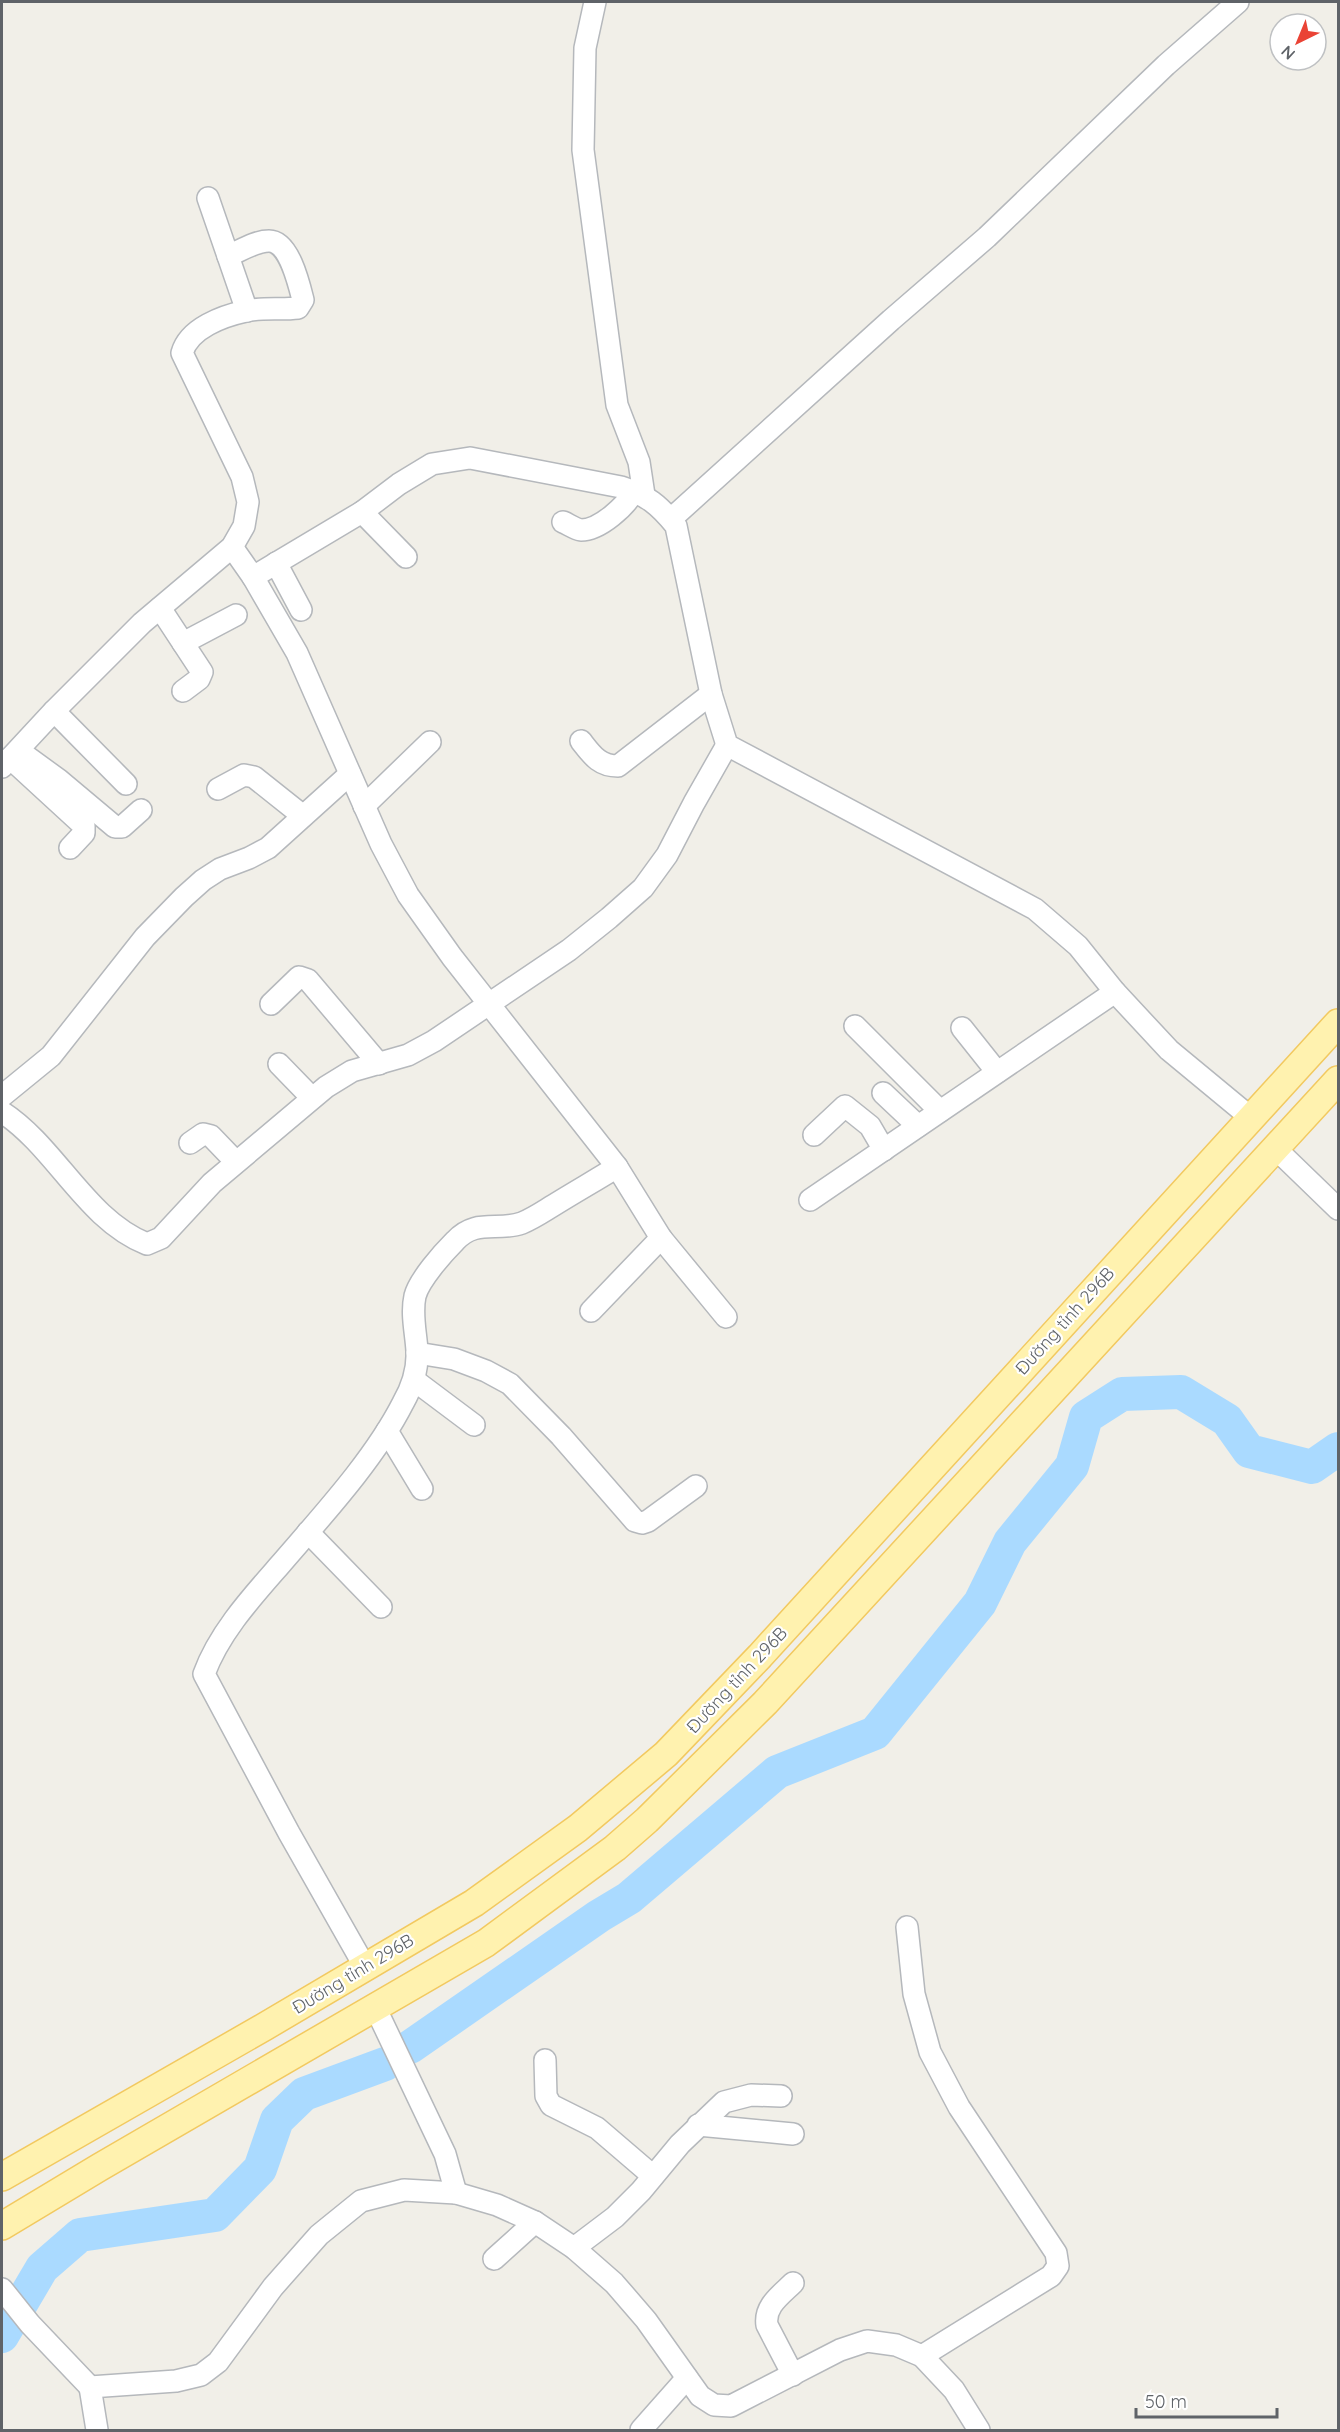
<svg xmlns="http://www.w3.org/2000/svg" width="1340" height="2432" font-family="Quicksand,sans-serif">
  <rect width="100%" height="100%" fill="#f1efe8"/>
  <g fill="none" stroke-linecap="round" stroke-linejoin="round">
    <!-- river -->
    <g stroke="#aadaff" stroke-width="34">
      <polyline points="410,2047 599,1916 629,1898 777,1772 875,1733 980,1603 1010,1542 1072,1466 1086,1417 1122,1394 1181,1392 1227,1420 1249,1451 1312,1467 1338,1449"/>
      <polyline points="2,2336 42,2268 80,2235 215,2215 260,2169 277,2120 304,2094 385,2064"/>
    </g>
    <!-- minor casing -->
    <g stroke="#b5b8bc" stroke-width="24">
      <g id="minor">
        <polyline points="595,2 585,48 583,150 617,405 639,462 644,495"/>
        <polyline points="208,198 247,311"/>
        <polyline points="362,512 406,557"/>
        <polyline points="671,519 891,320 987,237 1166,65 1238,2"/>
        <path d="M563,522C568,524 575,529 581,530C600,530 626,506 634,491"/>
        <polyline points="232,547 253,577 297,653 381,844 408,895 452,957 617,1167 661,1238 726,1317"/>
        <polyline points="276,563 301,610"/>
        <path d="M253,577L362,512L399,484L432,464L470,458L621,487C647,495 659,505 676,526L711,694L727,745L1035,909L1078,946L1115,992L810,1200"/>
        <polyline points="160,608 202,672 199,679 183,691"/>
        <polyline points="183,643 236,615"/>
        <polyline points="54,711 126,784"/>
        <path d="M581,741C592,755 599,766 618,766L711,694"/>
        <polyline points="26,756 59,780 115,827 122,827 141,810"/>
        <polyline points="10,758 84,826 84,833 70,848"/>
        <path d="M2,767L54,711L142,623L232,547L244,526L248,502L242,477L182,353C189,328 223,316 246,311C263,307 281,310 298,308L303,300C299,284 289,241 269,241C255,241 240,251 228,256"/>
        <polyline points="218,789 244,775 254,777 303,816"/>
        <polyline points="364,806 430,742"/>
        <polyline points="1115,992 1169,1050 1250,1117"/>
        <polyline points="271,1004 299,977 308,980 379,1064"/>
        <polyline points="855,1026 940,1111"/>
        <polyline points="962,1028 997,1072"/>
        <polyline points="279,1064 312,1098"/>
        <polyline points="883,1093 918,1126"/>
        <polyline points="2,1096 51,1056 145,937 184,897 203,880 220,869 249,858 268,848 350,774"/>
        <path d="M2,1112C56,1147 86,1220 147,1244L161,1238L212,1183L326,1087L352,1071L408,1055L434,1041L569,950L609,918L643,888L667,855L694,803L727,745"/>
        <polyline points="814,1135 845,1106 870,1126 884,1150"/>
        <polyline points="190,1143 203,1134 211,1136 236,1162"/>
        <polyline points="1275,1148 1338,1209"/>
        <polyline points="591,1311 661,1238"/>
        <polyline points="417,1353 454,1359 486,1371 510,1384 561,1436 635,1521 642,1523 648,1521 696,1486"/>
        <polyline points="414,1380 474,1425"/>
        <polyline points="387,1431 422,1489"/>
        <polyline points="308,1532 381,1607"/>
        <polyline points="907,1927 914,1994 930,2052 959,2107 1056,2253 1058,2266 1051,2276 922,2356"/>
        <path d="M365,1967L289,1833L204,1674C219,1633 251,1598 279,1566C321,1517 374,1460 403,1403C412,1387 418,1370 417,1351C416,1333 411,1314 415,1296C419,1280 443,1253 455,1241C476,1218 497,1232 522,1223C534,1218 544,1211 554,1205C575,1192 596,1180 617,1167"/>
        <polyline points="375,2007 445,2154 456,2193"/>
        <polyline points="545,2060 546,2096 551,2105 597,2128 653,2176"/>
        <polyline points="698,2125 793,2134"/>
        <polyline points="574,2248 615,2217 641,2191 680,2144 724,2102 751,2095 781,2096"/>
        <polyline points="494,2259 535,2222"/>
        <polyline points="2,2289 30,2324 90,2387 176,2381 201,2375 218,2362 273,2287 319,2235 361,2201 404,2190 456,2193 497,2205 535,2222 574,2248 614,2283 646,2320 700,2396 714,2405 731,2406 840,2350 867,2341 896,2345 922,2356 954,2390 979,2430"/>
        <path d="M793,2375L767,2325C764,2306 781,2295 793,2283"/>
        <polyline points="90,2387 97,2430"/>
        <polyline points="641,2430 687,2378"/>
      </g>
    </g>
    <!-- major casing -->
    <g stroke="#f2c960" stroke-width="30">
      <g id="major">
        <polyline points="2,2177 264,2027 474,1903 578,1828 666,1754 760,1656 1338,1023"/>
        <polyline points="2,2226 100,2167 486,1943 615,1848 647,1820 765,1703 1338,1080"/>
      </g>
    </g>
    <!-- minor -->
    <use href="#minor" stroke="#fff" stroke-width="21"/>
    <!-- major -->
    <use href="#major" stroke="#fff2af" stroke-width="27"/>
  </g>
  <g text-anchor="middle" stroke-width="4.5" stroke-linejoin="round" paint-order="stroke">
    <!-- street labels -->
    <g font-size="18" fill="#5f6368" stroke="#fff">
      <text transform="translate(1065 1321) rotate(-48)" y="6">Đường tỉnh 296B</text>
      <text transform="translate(737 1680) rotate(-47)" y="6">Đường tỉnh 296B</text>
      <text transform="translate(353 1974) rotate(-31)" y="6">Đường tỉnh 296B</text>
    </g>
  </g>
  <!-- border -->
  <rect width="1340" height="2432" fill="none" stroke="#5f6368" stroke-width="6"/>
  <!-- north arrow -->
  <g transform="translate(1298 42) rotate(223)"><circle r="28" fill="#ffffff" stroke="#bfc1c3" stroke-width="1.5"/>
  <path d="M0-4.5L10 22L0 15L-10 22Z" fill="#ea4335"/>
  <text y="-9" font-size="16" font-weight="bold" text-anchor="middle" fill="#5f6368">N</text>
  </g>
  <!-- scale -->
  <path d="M1136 2408v9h141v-9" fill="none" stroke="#5f6368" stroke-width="3"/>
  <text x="1145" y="2408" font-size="18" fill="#5f6368" stroke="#ffffff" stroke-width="4.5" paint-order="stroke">50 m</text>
</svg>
